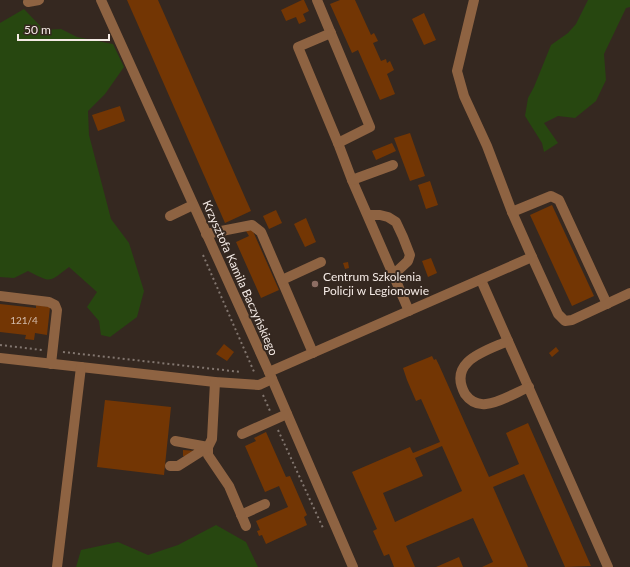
<svg xmlns="http://www.w3.org/2000/svg" width="630" height="567" font-family="Lato,sans-serif">
  <rect width="100%" height="100%" fill="#352820"/>
  <!-- green -->
  <g fill="#274710">
    <polygon points="588,0 630,0 630,7 626,8 604,54 606,80 596,101 575,118 558,116 544,123 558,143 544,152 542,143 525,116 528,98 534,87 551,45 568,33 576,24"/>
    <path d="M24,9L44,30L61,29L77,37L113,44L124,67L105,94L88,111L89,135L111,219L129,243L144,291L137,317L110,337L101,335L99,321L87,307L97,292L69,267C48,283 52,283 28,271L14,278L0,277V23Z"/>
    <polygon points="216,525 246,542 258,567 76,567 81,550 118,542 148,555 178,545"/>
  </g>
  <!-- building -->
  <g fill="#733604" fill-rule="evenodd">
    <polygon points="127,0 158,0 251,211 225,223"/>
    <polygon points="302,0 304,0 309,11 303,14 306,21 299,24 296,17 286,21 281,10"/>
    <polygon points="340,0 355,0 371,35 374,33 378,41 373,43 381,61 386,59 387,63 390,61 394,70 387,74 395,94 380,100 358,50 352,53 330,4"/>
    <polygon points="424,13 436,40 424,45 412,19"/>
    <polygon points="120,106 125,121 98,131 92,115"/>
    <polygon points="410,133 425,176 410,181 394,138"/>
    <polygon points="392,143 396,151 376,160 372,151"/>
    <polygon points="430,181 438,205 426,209 418,185"/>
    <polygon points="552,205 594,296 572,306 530,215"/>
    <polygon points="276,210 282,223 269,229 263,216"/>
    <polygon points="306,218 316,242 305,247 294,224"/>
    <polygon points="252,229 279,290 261,298 236,242 249,236 246,231"/>
    <polygon points="431,258 437,273 428,277 422,261"/>
    <polygon points="348,262 349,268 345,269 343,263"/>
    <polygon points="0,304 36,308 36,305 50,307 47,335 35,333 34,340 25,339 26,335 0,332"/>
    <polygon points="224,344 234,352 227,361 216,354"/>
    <polygon points="556,347 559,351 552,357 549,353"/>
    <path d="M432,356L434,360L436,359L439,365L489,477L519,464L506,433L528,423L591,566L565,567L524,474L493,487L528,567H482L493,562L473,518L406,546L415,567H394L389,554L384,556L373,531L377,529L352,472L410,447L413,453L440,442L421,399L416,401L407,380L403,368ZM442,446L462,491L395,522L383,493L423,476L415,458Z"/>
    <polygon points="105,400 171,407 164,475 97,467"/>
    <polygon points="266,432 286,477 290,476 307,515 304,517 307,525 266,544 262,535 259,536 257,531 260,530 256,521 288,507 279,486 265,492 245,446 256,441 254,438"/>
    <polygon points="183,450 197,451 190,456 183,456"/>
    <polygon points="459,557 463,567 436,567"/>
  </g>
  <g fill="none" stroke-linecap="round" stroke-linejoin="round">
    <!-- path -->
    <g stroke="#82766f" stroke-width="2" stroke-dasharray="2 3" stroke-linecap="butt">
      <polyline points="203,255 255,374"/>
      <polyline points="0,345 42,350"/>
      <polyline points="63,352 241,372"/>
      <polyline points="263,395 270,411"/>
      <polyline points="278,430 323,528"/>
    </g>
    <!-- minor -->
    <g stroke="#8e6342" stroke-width="10">
      <polyline points="101,0 269,372 353,567"/>
      <polyline points="317,0 370,127 338,143 352,180 409,311"/>
      <polyline points="28,2 39,0"/>
      <polyline points="331,33 298,47 338,143"/>
      <polyline points="352,180 393,165"/>
      <polyline points="512,212 551,196 559,200 607,304"/>
      <polyline points="368,215 380,215 388,217 396,222 403,237 410,255 408,261 393,275"/>
      <polyline points="170,216 193,205"/>
      <polyline points="206,234 252,225 261,232 313,353"/>
      <polyline points="532,257 558,314 565,321 572,320 630,293"/>
      <polyline points="282,280 321,262"/>
      <polyline points="481,280 608,567"/>
      <polyline points="0,296 49,302 55,305 57,310 51,364"/>
      <path d="M508,341C486,351 447,361 465,394C470,401 477,405 486,404C499,403 517,392 529,387"/>
      <polyline points="0,358 215,382 259,385 272,379"/>
      <polyline points="269,372 532,257 512,212 487,146 464,96 457,71 474,0"/>
      <polyline points="215,382 212,439 208,447 208,455 229,486 246,526"/>
      <polyline points="242,434 287,414"/>
      <polyline points="170,466 178,466 208,447 175,441"/>
      <polyline points="241,515 265,504"/>
      <polyline points="57,567 81,367"/>
    </g>
  </g>
  <!-- markers -->
  <circle fill="#8d6e63" stroke="#352820" stroke-width="1.5" cx="315" cy="284" r="4"/>
  <g text-anchor="middle" stroke-width="4" stroke-linejoin="round" paint-order="stroke">
    <!-- number labels -->
    <g font-size="10" fill="#d4bdad">
      <text x="24" y="324">121/4</text>
    </g>
    <!-- poi labels -->
    <g font-size="12" fill="#f4eae5" stroke="#352820" text-anchor="start">
      <text x="323" y="281">Centrum Szkolenia<tspan x="323" dy="14">Policji w Legionowie</tspan></text>
    </g>
    <!-- street labels -->
    <g font-size="12" fill="#f4eae5" stroke="#352820">
      <text transform="translate(240 278) rotate(66)" y="4">Krzysztofa Kamila Baczyńskiego</text>
    </g>
  </g>
  <!-- scale -->
  <path d="M18 34v6h91v-6" fill="none" stroke="#f4eae5" stroke-width="2"/>
  <text x="24" y="34" font-size="12" fill="#f4eae5" stroke="#352820" stroke-width="3" paint-order="stroke">50 m</text>
</svg>
